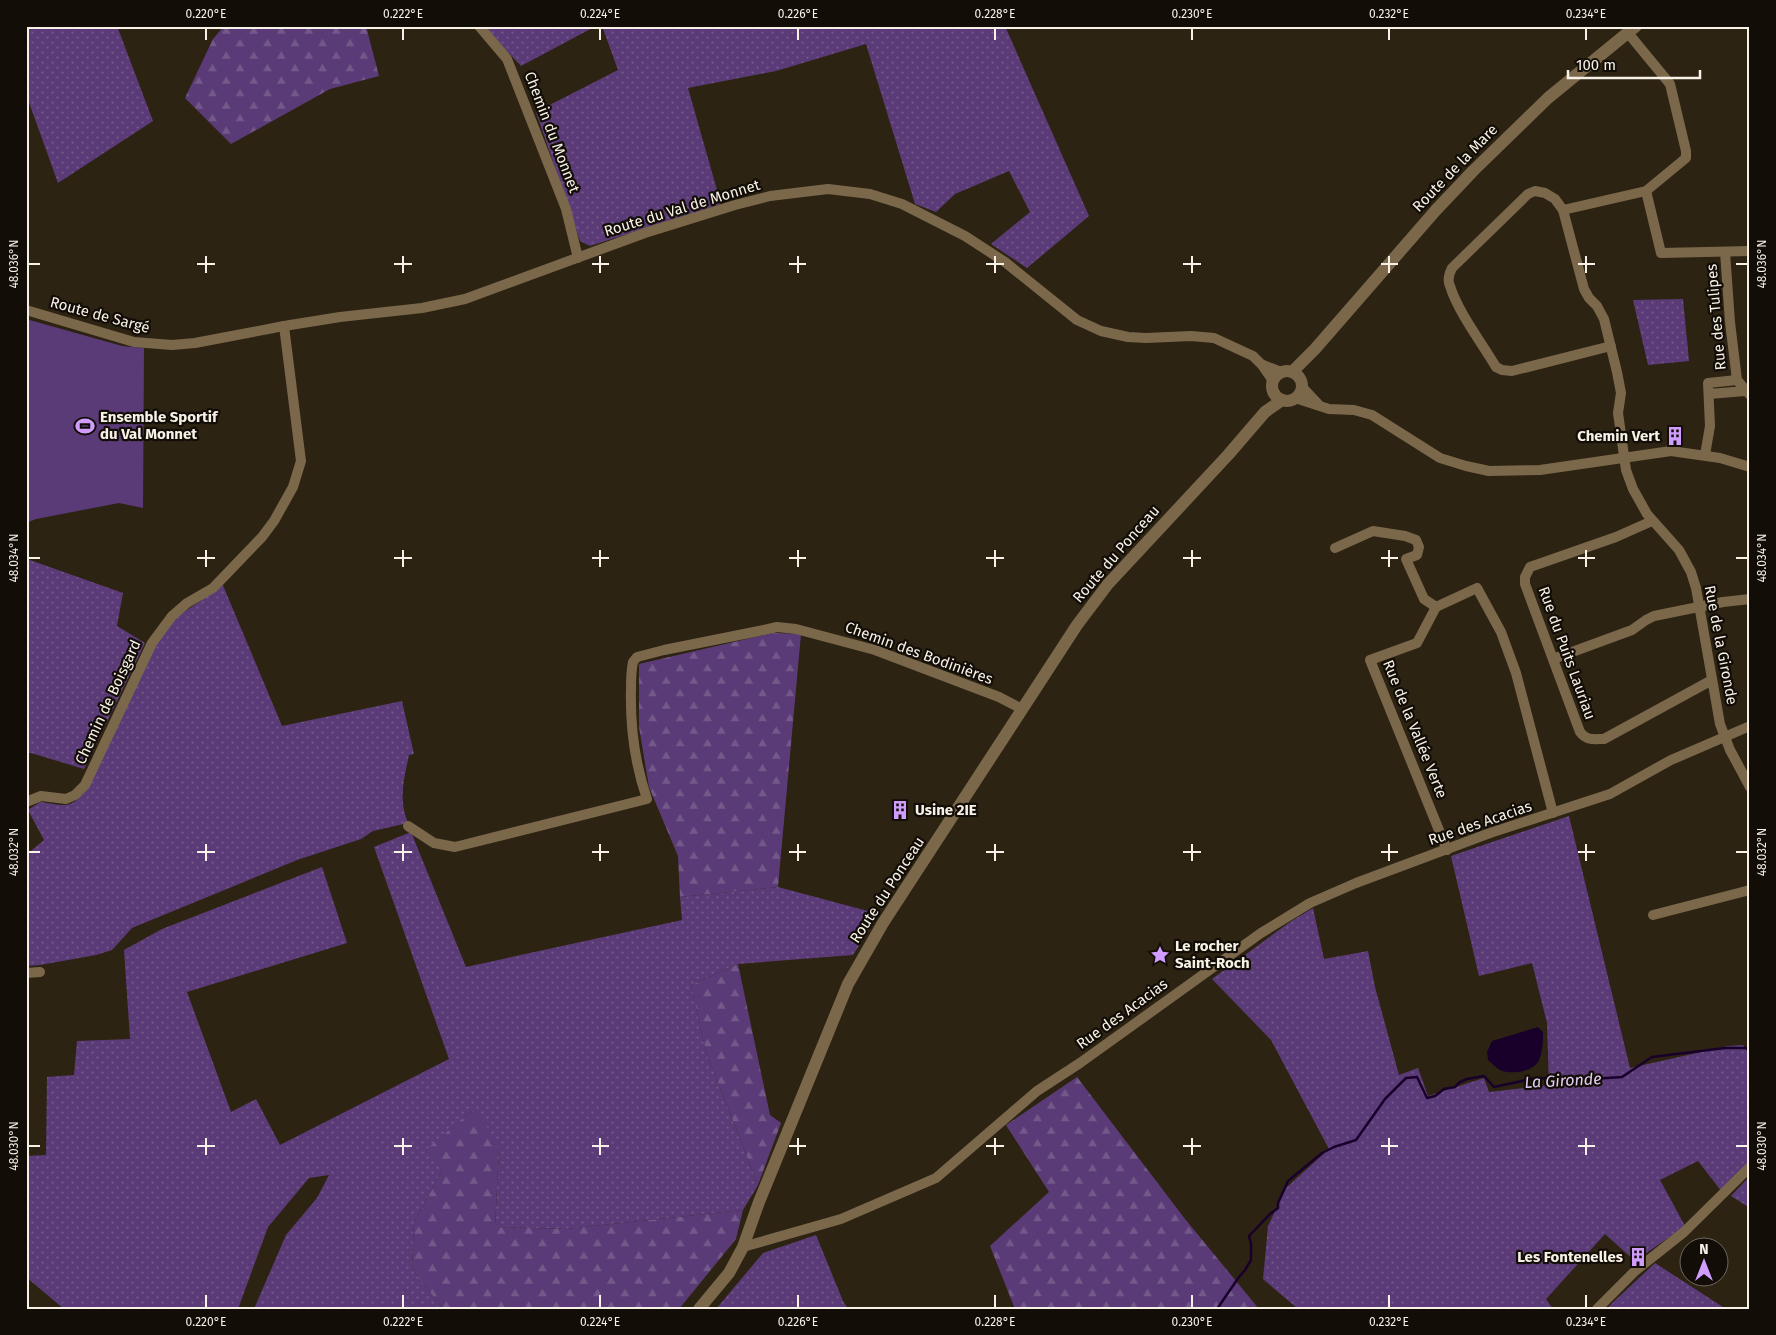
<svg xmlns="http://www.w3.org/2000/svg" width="1776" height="1335" font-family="'Fira Sans',sans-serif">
  <defs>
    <pattern id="grass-dots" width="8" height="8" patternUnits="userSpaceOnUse" patternTransform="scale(1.25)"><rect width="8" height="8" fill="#5b3b77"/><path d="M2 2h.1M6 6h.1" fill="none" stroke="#73588a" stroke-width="1.8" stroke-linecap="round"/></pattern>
    <pattern id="forest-firs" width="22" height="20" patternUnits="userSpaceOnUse" patternTransform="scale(1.25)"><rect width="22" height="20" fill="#5b3b77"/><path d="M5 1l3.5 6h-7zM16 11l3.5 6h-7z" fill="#73588a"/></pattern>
  </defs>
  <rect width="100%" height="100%" fill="#2d2313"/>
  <!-- grass -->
  <g fill="url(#grass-dots)">
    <polygon points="26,26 117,26 153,121 58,183 26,94"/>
    <polygon points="483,26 596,26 521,66"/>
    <polygon points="602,26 1005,26 1089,216 1027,268 991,244 1030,212 1009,171 955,194 936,212 915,204 866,44 776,71 688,88 721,204 590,246 580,241 536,112 618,70"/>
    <polygon points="1683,299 1689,361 1648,365 1633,300"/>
    <polygon points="27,559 123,593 117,626 145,643 84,769 31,753 26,754 26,683 29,682"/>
    <path d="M222,583L282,726L402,701L414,754L409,755C404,779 398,799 408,823L373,831L361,839L297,860L144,923L132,928L112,950L96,955L40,965L26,966V855L44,840L28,810L40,802C69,806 71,810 89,785L155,645L178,616L211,594Z"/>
    <polygon points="1569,816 1630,1068 1728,1046 1743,1045 1750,1055 1750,1163 1722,1192 1698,1161 1660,1180 1685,1226 1635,1261 1605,1234 1546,1299 1553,1309 1298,1309 1263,1279 1268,1226 1286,1188 1329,1149 1271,1040 1212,979 1290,922 1313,908 1324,959 1368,951 1375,987 1399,1075 1418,1068 1428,1096 1484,1078 1489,1092 1549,1085 1547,1023 1532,963 1479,976 1451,856"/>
    <polygon points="411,832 466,967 682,920 680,897 778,887 879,914 853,955 738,964 691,985 706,1052 758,1185 743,1210 565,1229 495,1227 499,1149 471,1111 428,1149 442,1170 414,1223 412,1269 443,1309 254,1309 286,1235 317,1198 329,1175 309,1178 268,1227 238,1309 64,1309 26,1277 26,1156 46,1155 47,1077 74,1075 77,1041 130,1039 124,950 162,929 322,867 347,943 187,992 231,1112 256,1099 280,1145 449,1059 374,847"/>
    <polygon points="1750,1176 1750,1208 1731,1196"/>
    <polygon points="816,1235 843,1301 848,1309 716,1309 763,1253"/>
    <polygon points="1655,1263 1726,1309 1606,1309"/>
  </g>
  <!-- forest -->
  <g fill="url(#forest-firs)">
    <polygon points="224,26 366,26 379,76 330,89 231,144 185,98 213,39"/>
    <polygon points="773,633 801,634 778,887 680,897 678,856 649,787 639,727 639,664"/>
    <polygon points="738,964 770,1115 781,1123 758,1185 706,1052 691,985"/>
    <polygon points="1077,1077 1185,1219 1259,1309 1015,1309 990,1246 1049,1192 1006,1125"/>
    <polygon points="471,1111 481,1116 499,1149 495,1227 565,1229 743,1210 736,1239 679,1309 443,1309 412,1269 414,1223 442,1170 427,1149"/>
  </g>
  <!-- pitch -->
  <polygon fill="#5b3b77" points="26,319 122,346 144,348 143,508 119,503 36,519 26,523"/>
  <!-- water -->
  <path fill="#19002b" d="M1538,1027L1543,1032C1543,1041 1543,1051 1539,1060C1534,1072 1511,1075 1500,1070C1496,1068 1492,1063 1488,1060L1487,1052L1492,1041Z"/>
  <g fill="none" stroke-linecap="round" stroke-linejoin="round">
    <!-- stream -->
    <polyline stroke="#19002b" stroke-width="2.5" points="1217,1309 1239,1277 1245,1270 1251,1260 1251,1244 1249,1236 1270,1214 1278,1208 1278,1203 1288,1181 1322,1153 1334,1147 1356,1140 1385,1099 1406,1078 1417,1077 1427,1098 1435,1096 1444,1089 1455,1087 1460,1082 1467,1079 1484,1076 1494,1087 1536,1078 1592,1079 1622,1077 1652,1057 1725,1048 1746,1048 1750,1051"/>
    <!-- minor -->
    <g stroke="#7b684b" stroke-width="10">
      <polyline points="479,26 507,59 566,209 578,258"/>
      <polyline points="1646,191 1661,253 1750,251"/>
      <polyline points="1563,210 1646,191 1686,158 1686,151 1670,84 1628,33"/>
      <polyline points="1725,252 1730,322 1737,380 1750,395"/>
      <polyline points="26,310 134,342 172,345 195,343 284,326 340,317 422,308 465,299 645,233 735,205 770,196 828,189 870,194 902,204 965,236 1005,262 1077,320 1101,331 1128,337 1146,338 1191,336 1214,338 1253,356 1262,365 1273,381"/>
      <path d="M1611,346L1512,371L1502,370L1496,367C1482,343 1458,312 1450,286C1447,280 1449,274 1452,268L1528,194L1535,191L1545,193L1555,199L1563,210L1584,289L1589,298L1597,306L1604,319L1617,372L1621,393L1618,413L1626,470L1633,489L1647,514L1679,550L1691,572L1696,588L1720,724L1730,750L1750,787"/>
      <polyline points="1263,365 1281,372"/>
      <polyline points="1302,387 1318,404"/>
      <polyline points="1709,394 1745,391"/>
      <polyline points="1295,398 1329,409 1354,410 1372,415 1440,458 1466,466 1489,471 1540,470 1671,451 1720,458 1750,467"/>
      <polyline points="1705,455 1710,426 1708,383 1737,380"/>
      <path d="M1652,521L1616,537L1530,567L1525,577V584L1580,732C1587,741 1593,739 1604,739L1712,680"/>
      <polyline points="1335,548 1373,531 1405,536 1416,540 1419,547 1417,555 1406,559 1424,599 1436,607"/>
      <polyline points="1553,659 1632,630 1646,620 1654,616 1723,602 1750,599"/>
      <polyline points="26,802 41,796 66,799 75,795 85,785 152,643 172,616 187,603 213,588 262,537 274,521 293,487 301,461 284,326"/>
      <path d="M408,826L434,843L455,847L647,799C635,764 630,727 631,689C631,680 631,671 633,662L637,657L664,650L754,632L777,627L796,629L875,650L999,697L1022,709"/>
      <polyline points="1447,850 1370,660 1417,643 1436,607 1477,588 1501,632 1516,673 1553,813"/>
      <polyline points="1653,915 1750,890"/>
      <polyline points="26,973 40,972"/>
      <polyline points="743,1247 841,1219 936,1178 1037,1091 1080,1063 1261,933 1310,903 1356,883 1490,833 1610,794 1671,760 1750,726"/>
      <polyline points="1597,1309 1635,1271 1684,1232 1750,1167"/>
    </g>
    <!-- tertiary -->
    <g stroke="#7b684b" stroke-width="12">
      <circle cx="1287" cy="386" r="15"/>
      <polyline points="1292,372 1315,349 1436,210 1473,171 1548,98 1636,26"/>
      <polyline points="699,1309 729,1273 743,1247 759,1202 848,984 883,923 1077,625 1108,584 1228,455 1265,412 1282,400"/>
    </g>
  </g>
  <!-- ticks -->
  <path fill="none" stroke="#f8f1e7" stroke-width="2" d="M206,28V40M403,28V40M600,28V40M798,28V40M995,28V40M1192,28V40M1389,28V40M1586,28V40M206,256V273M403,256V273M600,256V273M798,256V273M995,256V273M1192,256V273M1389,256V273M1586,256V273M28,264H40M197,264H215M394,264H412M592,264H609M789,264H806M986,264H1004M1183,264H1201M1381,264H1398M1578,264H1595M1736,264H1748M206,550V567M403,550V567M600,550V567M798,550V567M995,550V567M1192,550V567M1389,550V567M1586,550V567M28,558H40M197,558H215M394,558H412M592,558H609M789,558H806M986,558H1004M1183,558H1201M1381,558H1398M1578,558H1595M1736,558H1748M206,844V861M403,844V861M600,844V861M798,844V861M995,844V861M1192,844V861M1389,844V861M1586,844V861M28,852H40M197,852H215M394,852H412M592,852H609M789,852H806M986,852H1004M1183,852H1201M1381,852H1398M1578,852H1595M1736,852H1748M206,1138V1155M403,1138V1155M600,1138V1155M798,1138V1155M995,1138V1155M1192,1138V1155M1389,1138V1155M1586,1138V1155M28,1146H40M197,1146H215M394,1146H412M592,1146H609M789,1146H806M986,1146H1004M1183,1146H1201M1381,1146H1398M1578,1146H1595M1736,1146H1748M206,1295V1308M403,1295V1308M600,1295V1308M798,1295V1308M995,1295V1308M1192,1295V1308M1389,1295V1308M1586,1295V1308"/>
  <!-- icons -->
  <defs>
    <g id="stadium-bare" transform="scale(1.5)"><path d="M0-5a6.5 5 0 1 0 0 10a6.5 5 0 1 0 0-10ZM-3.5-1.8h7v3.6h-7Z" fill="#d09dff" stroke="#120d07" stroke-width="2.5" paint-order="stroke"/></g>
    <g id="building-bare" transform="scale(1.5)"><path d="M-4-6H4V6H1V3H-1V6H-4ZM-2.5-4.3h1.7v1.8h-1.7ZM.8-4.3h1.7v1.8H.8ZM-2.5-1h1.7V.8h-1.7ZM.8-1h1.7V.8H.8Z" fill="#d09dff" stroke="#120d07" stroke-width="2.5" paint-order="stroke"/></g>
    <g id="sight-bare" transform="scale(1.5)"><path d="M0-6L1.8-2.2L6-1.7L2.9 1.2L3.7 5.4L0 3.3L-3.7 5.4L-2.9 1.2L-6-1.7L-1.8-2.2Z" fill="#d09dff" stroke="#120d07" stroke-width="2.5" paint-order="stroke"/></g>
  </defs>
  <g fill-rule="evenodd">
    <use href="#stadium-bare" x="85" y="426"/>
    <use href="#building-bare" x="1675" y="436"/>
    <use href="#building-bare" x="900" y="810"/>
    <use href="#sight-bare" x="1160" y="955"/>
    <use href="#building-bare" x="1638" y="1257"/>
  </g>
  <g text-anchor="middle" stroke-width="4.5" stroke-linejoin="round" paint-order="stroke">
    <!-- street labels -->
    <g font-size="15" fill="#f8f1e7" stroke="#120d07">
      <text transform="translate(552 132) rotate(69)" y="5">Chemin du Monnet</text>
      <text transform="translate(1455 168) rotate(-46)" y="5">Route de la Mare</text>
      <text transform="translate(682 208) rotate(-17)" y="5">Route du Val de Monnet</text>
      <text transform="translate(100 315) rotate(15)" y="5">Route de Sargé</text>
      <text transform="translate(1716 317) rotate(-95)" y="5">Rue des Tulipes</text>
      <text transform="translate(1116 554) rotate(-49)" y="5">Route du Ponceau</text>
      <text transform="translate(1721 645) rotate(79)" y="5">Rue de la Gironde</text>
      <text transform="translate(919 653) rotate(20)" y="5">Chemin des Bodinières</text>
      <text transform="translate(1567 653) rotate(70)" y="5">Rue du Puits Lauriau</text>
      <text transform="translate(108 702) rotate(-65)" y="5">Chemin de Boisgard</text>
      <text transform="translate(1415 729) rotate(68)" y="5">Rue de la Vallée Verte</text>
      <text transform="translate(1480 823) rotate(-19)" y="5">Rue des Acacias</text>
      <text transform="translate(887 890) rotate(-57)" y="5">Route du Ponceau</text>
      <text transform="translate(1122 1014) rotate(-36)" y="5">Rue des Acacias</text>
    </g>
    <!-- poi labels -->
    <g font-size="15" font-weight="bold" fill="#f8f1e7" stroke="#120d07" text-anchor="start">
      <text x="100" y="422">Ensemble Sportif<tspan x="100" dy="17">du Val Monnet</tspan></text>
      <text x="1660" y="441" text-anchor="end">Chemin Vert</text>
      <text x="915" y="815">Usine 2IE</text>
      <text x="1175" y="951">Le rocher<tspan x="1175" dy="17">Saint-Roch</tspan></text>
      <text x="1623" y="1262" text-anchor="end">Les Fontenelles</text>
    </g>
    <!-- water labels -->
    <g font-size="16" font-style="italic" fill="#e1cff5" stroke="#120d07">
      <text transform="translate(1563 1080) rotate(-3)" y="6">La Gironde</text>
    </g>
  </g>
  <!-- border -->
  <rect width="1776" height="1335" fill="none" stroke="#120d07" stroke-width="55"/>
  <!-- north arrow -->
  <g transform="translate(1704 1262)"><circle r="24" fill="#120d07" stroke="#6e6861"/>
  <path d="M0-4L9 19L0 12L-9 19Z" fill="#d09dff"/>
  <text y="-8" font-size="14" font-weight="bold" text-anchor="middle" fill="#f8f1e7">N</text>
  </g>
  <!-- scale -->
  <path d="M1568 70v8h132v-8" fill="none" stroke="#f8f1e7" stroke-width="2.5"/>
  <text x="1576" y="70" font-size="15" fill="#f8f1e7" stroke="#120d07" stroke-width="4" paint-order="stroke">100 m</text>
  <rect x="28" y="28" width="1720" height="1280" fill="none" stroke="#f8f1e7" stroke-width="2"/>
  <g font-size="12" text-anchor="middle" fill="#f8f1e7">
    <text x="206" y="18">0.220°E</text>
    <text x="403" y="18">0.222°E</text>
    <text x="600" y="18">0.224°E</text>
    <text x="798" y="18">0.226°E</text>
    <text x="995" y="18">0.228°E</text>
    <text x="1192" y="18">0.230°E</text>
    <text x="1389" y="18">0.232°E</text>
    <text x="1586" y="18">0.234°E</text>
    <text transform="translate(14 264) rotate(-90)" y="4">48.036°N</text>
    <text transform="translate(1762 264) rotate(-90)" y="4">48.036°N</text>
    <text transform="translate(14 558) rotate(-90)" y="4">48.034°N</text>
    <text transform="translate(1762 558) rotate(-90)" y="4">48.034°N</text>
    <text transform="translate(14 852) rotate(-90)" y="4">48.032°N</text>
    <text transform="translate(1762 852) rotate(-90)" y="4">48.032°N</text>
    <text transform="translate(14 1146) rotate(-90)" y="4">48.030°N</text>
    <text transform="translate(1762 1146) rotate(-90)" y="4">48.030°N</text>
    <text x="206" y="1326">0.220°E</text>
    <text x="403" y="1326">0.222°E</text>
    <text x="600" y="1326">0.224°E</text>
    <text x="798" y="1326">0.226°E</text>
    <text x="995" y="1326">0.228°E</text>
    <text x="1192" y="1326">0.230°E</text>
    <text x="1389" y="1326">0.232°E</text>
    <text x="1586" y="1326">0.234°E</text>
  </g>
</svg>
